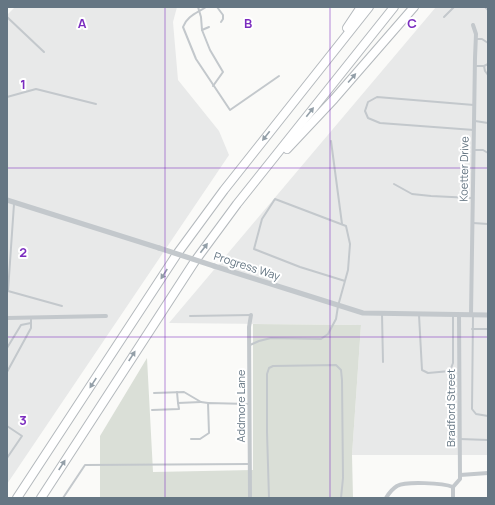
<svg xmlns="http://www.w3.org/2000/svg" width="495" height="505" font-family="Manrope,sans-serif">
  <rect width="100%" height="100%" fill="#fafaf8"/>
  <!-- built -->
  <g fill="#e8e9e9">
    <polygon points="15,7 177,7 173,22 178,80 219,131 229,155 7,484 7,15"/>
    <polygon points="436,7 488,7 488,455 352,455 361,325 169,323"/>
  </g>
  <!-- green -->
  <polygon fill="#dadfd7" points="253,324 361,325 352,455 353,498 100,498 100,436 147,358 153,472 253,470"/>
  <g fill="none" stroke-linecap="round" stroke-linejoin="round">
    <!-- motorway casing -->
    <g stroke="#b4b9bd" stroke-width="10">
      <g id="motorway">
        <polyline points="347,28 361,7"/>
        <polyline points="287,149 334,99 414,7"/>
        <polyline points="17,498 177,254 224,190 369,7"/>
        <polyline points="41,498 195,261 237,204 394,7"/>
      </g>
    </g>
    <!-- service -->
    <g stroke="#c3c8cc" stroke-width="2">
      <polyline points="198,7 201,17 202,30 210,50 223,72 213,86"/>
      <path d="M206,7C197,13 187,16 183,27L196,59L230,110L279,76"/>
      <polyline points="217,7 223,15 223,19 221,22"/>
      <polyline points="485,7 488,10"/>
      <polyline points="7,17 44,52"/>
      <polyline points="444,17 454,7"/>
      <polyline points="202,30 209,27"/>
      <polyline points="476,39 482,39 488,43"/>
      <polyline points="476,66 484,66 488,64"/>
      <polyline points="484,66 485,71 488,75"/>
      <polyline points="7,97 36,89 96,104"/>
      <polyline points="475,121 488,123"/>
      <polyline points="474,130 380,123 368,118 365,111 368,102 377,97 474,105"/>
      <polyline points="331,141 342,224"/>
      <polyline points="474,150 483,150 488,153"/>
      <polyline points="394,184 412,194 431,196 472,198"/>
      <polyline points="14,204 8,291 62,306"/>
      <polyline points="473,223 488,224"/>
      <polyline points="382,314 383,362"/>
      <polyline points="419,315 422,370 428,373 450,371 453,363 453,315"/>
      <polyline points="190,316 251,315"/>
      <polyline points="473,316 472,409 476,414 488,416"/>
      <polyline points="472,329 488,329"/>
      <polyline points="250,345 259,341 271,338 321,339 328,334 336,319 338,306 348,270 350,244 346,226 275,199 262,219 254,249 300,267 345,281"/>
      <polyline points="7,348 21,325 31,323"/>
      <polyline points="7,372 31,328 31,317"/>
      <polyline points="177,392 178,403"/>
      <polyline points="154,393 184,392 201,402 208,403"/>
      <polyline points="152,410 179,409 178,403 201,402"/>
      <polyline points="7,426 22,436 7,458"/>
      <polyline points="191,439 200,439 209,433 208,403 249,404"/>
      <polyline points="460,439 488,440"/>
      <polyline points="63,498 85,465 249,464"/>
      <polyline points="269,498 267,432 267,374 269,368 273,366 336,365 341,370 342,380 343,478 341,498"/>
    </g>
    <!-- minor -->
    <g stroke="#c3c8cc" stroke-width="4">
      <polyline points="471,314 475,58 476,34 473,25"/>
      <polyline points="7,318 106,316"/>
      <polyline points="460,475 488,473"/>
      <polyline points="250,498 249,327 251,315"/>
      <path d="M386,498C389,493 392,489 397,486C406,481 443,483 453,487"/>
      <polyline points="453,498 453,487 460,479 459,315"/>
    </g>
    <!-- tertiary -->
    <g stroke="#c3c8cc" stroke-width="5">
      <polyline points="7,200 159,248"/>
      <polyline points="214,266 363,313 488,315"/>
    </g>
    <!-- motorway -->
    <use href="#motorway" stroke="#fff" stroke-width="8"/>
    <!-- tertiary-bridge -->
    <polyline stroke="#c3c8cc" stroke-width="5" points="159,248 214,266"/>
  </g>
  <!-- one-way arrows -->
  <defs><path id="oneway-solid" d="M-6-.8H1V-3.2L6.5 0L1 3.2V.8H-6Z"/></defs>
  <g fill="#939fa8">
    <use href="#oneway-solid" transform="translate(352 78) rotate(-49)"/>
    <use href="#oneway-solid" transform="translate(310 112) rotate(-52)"/>
    <use href="#oneway-solid" transform="translate(266 136) rotate(128)"/>
    <use href="#oneway-solid" transform="translate(204 248) rotate(-53)"/>
    <use href="#oneway-solid" transform="translate(164 274) rotate(123)"/>
    <use href="#oneway-solid" transform="translate(132 356) rotate(-57)"/>
    <use href="#oneway-solid" transform="translate(93 383) rotate(123)"/>
    <use href="#oneway-solid" transform="translate(62 465) rotate(-57)"/>
  </g>
  <!-- grid -->
  <path fill="none" stroke="#7b2cbf" stroke-width="1" stroke-opacity="0.55" d="M165,7V498M330,7V498M7,168H488M7,337H488"/>
  <g text-anchor="middle" stroke-width="4" stroke-linejoin="round" paint-order="stroke">
    <!-- street labels -->
    <g font-size="11" fill="#657683" stroke="#fff">
      <text transform="translate(464 169) rotate(-89)" y="4">Koetter Drive</text>
      <text transform="translate(247 266) rotate(18)" y="4">Progress Way</text>
      <text transform="translate(241 406) rotate(-90)" y="4">Addmore Lane</text>
      <text transform="translate(451 408) rotate(-90)" y="4">Bradford Street</text>
    </g>
  </g>
  <g font-size="13" text-anchor="middle" font-weight="bold" fill="#7b2cbf" stroke="#fff" stroke-width="4" stroke-linejoin="round" paint-order="stroke">
    <text x="82" y="28">A</text>
    <text x="248" y="28">B</text>
    <text x="412" y="28">C</text>
    <text x="23" y="89">1</text>
    <text x="23" y="257">2</text>
    <text x="23" y="425">3</text>
  </g>
  <!-- border -->
  <rect width="495" height="505" fill="none" stroke="#657683" stroke-width="16"/>
</svg>
